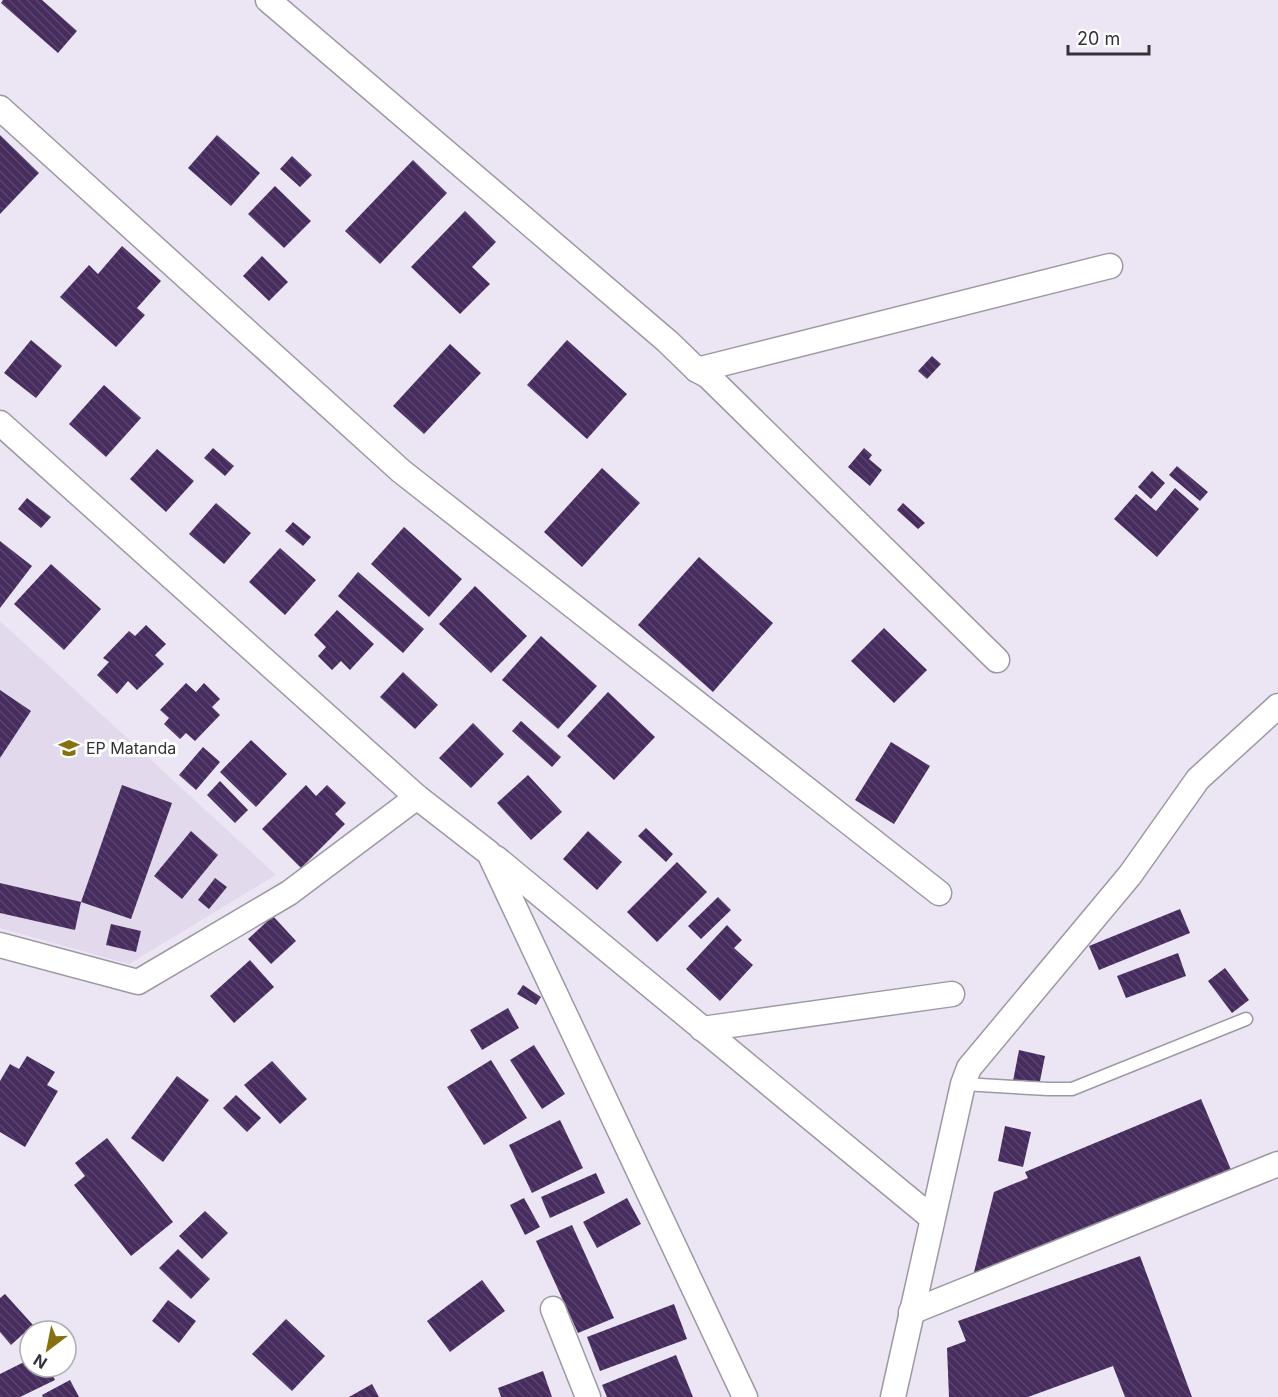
<svg xmlns="http://www.w3.org/2000/svg" width="1278" height="1397" font-family="Inter,sans-serif">
  <defs>
    <pattern id="building-back-hatch" width="6" height="6" patternUnits="userSpaceOnUse" patternTransform="scale(1.5)"><rect width="6" height="6" fill="#462d5e"/><path d="M-1 5l2 2M0 0l6 6M5-1l2 2" fill="none" stroke="#59436d"/></pattern>
  </defs>
  <rect width="100%" height="100%" fill="#ece6f4"/>
  <!-- built -->
  <polygon fill="#e2d9ed" points="0,621 276,875 129,964 0,928"/>
  <!-- building -->
  <g fill="url(#building-back-hatch)">
    <polygon points="3,0 42,0 77,31 58,53 1,3"/>
    <polygon points="0,135 39,173 0,214"/>
    <polygon points="217,135 260,173 231,206 188,168"/>
    <polygon points="292,156 312,175 300,187 280,169"/>
    <polygon points="413,160 447,193 380,264 345,231"/>
    <polygon points="275,186 311,221 284,248 248,214"/>
    <polygon points="465,211 496,242 472,267 490,284 460,314 411,267"/>
    <polygon points="122,246 161,281 137,308 145,315 116,347 60,297 89,265 98,274"/>
    <polygon points="262,256 288,282 269,301 243,276"/>
    <polygon points="31,340 62,366 36,398 4,373"/>
    <polygon points="567,340 627,394 587,439 527,385"/>
    <polygon points="450,344 481,373 424,434 393,406"/>
    <polygon points="932,356 941,364 927,379 918,371"/>
    <polygon points="104,385 141,418 106,457 69,424"/>
    <polygon points="213,448 234,466 225,476 204,458"/>
    <polygon points="864,448 872,455 869,459 882,470 870,486 848,467"/>
    <polygon points="157,449 194,481 166,512 130,479"/>
    <polygon points="1177,466 1208,492 1200,501 1169,475"/>
    <polygon points="602,468 640,503 582,567 544,532"/>
    <polygon points="1152,471 1165,483 1151,499 1138,487"/>
    <polygon points="1175,488 1199,509 1157,557 1114,519 1136,494 1156,511"/>
    <polygon points="27,498 51,517 41,528 18,509"/>
    <polygon points="216,503 251,533 224,564 189,534"/>
    <polygon points="903,503 925,523 918,529 897,510"/>
    <polygon points="293,522 311,537 303,546 285,531"/>
    <polygon points="404,527 462,579 429,617 371,564"/>
    <polygon points="0,541 32,566 0,608"/>
    <polygon points="280,548 316,580 285,615 249,582"/>
    <polygon points="699,557 773,623 713,692 638,625"/>
    <polygon points="51,564 101,609 64,650 14,604"/>
    <polygon points="358,572 424,629 403,653 338,596"/>
    <polygon points="475,586 527,636 491,673 439,624"/>
    <polygon points="337,610 374,644 350,670 341,661 332,670 318,656 326,647 314,635"/>
    <polygon points="146,625 166,644 155,655 164,664 137,690 128,681 117,694 97,675 109,662 103,658 129,631 135,636"/>
    <polygon points="884,628 927,670 894,703 851,661"/>
    <polygon points="541,636 597,686 558,729 502,680"/>
    <polygon points="403,672 438,705 415,729 380,697"/>
    <polygon points="186,683 196,692 204,683 220,699 212,707 220,715 195,741 186,733 180,739 164,724 169,718 160,710"/>
    <polygon points="0,690 31,711 0,758"/>
    <polygon points="608,692 655,737 614,780 567,736"/>
    <polygon points="521,721 561,757 552,767 512,731"/>
    <polygon points="473,723 504,754 471,788 439,758"/>
    <polygon points="251,740 287,774 256,807 220,772"/>
    <polygon points="891,742 930,766 894,824 855,800"/>
    <polygon points="203,747 220,762 196,790 179,775"/>
    <polygon points="528,775 562,812 531,840 497,803"/>
    <polygon points="220,781 248,810 235,823 207,795"/>
    <polygon points="122,785 172,803 131,919 81,902"/>
    <polygon points="306,785 316,796 327,785 346,803 335,814 345,824 301,868 262,829"/>
    <polygon points="646,828 673,854 666,862 638,836"/>
    <polygon points="191,831 218,855 182,899 154,876"/>
    <polygon points="588,831 622,862 597,890 563,859"/>
    <polygon points="677,862 707,892 657,942 627,912"/>
    <polygon points="215,878 227,887 209,909 198,900"/>
    <polygon points="0,883 81,902 75,930 0,913"/>
    <polygon points="718,897 731,910 701,939 688,926"/>
    <polygon points="1180,909 1190,933 1099,970 1089,946"/>
    <polygon points="273,916 296,941 271,964 248,939"/>
    <polygon points="111,924 141,931 136,952 106,945"/>
    <polygon points="727,925 742,940 734,948 753,965 720,1001 686,969"/>
    <polygon points="1178,953 1186,976 1126,998 1117,976"/>
    <polygon points="250,960 274,987 234,1023 210,996"/>
    <polygon points="1225,968 1249,1000 1232,1013 1208,981"/>
    <polygon points="523,985 541,997 536,1005 517,994"/>
    <polygon points="508,1008 519,1028 482,1050 470,1030"/>
    <polygon points="534,1045 565,1094 542,1109 510,1060"/>
    <polygon points="1019,1050 1045,1056 1039,1086 1013,1081"/>
    <polygon points="27,1056 55,1072 47,1085 58,1091 25,1147 0,1132 0,1081 10,1064 19,1069"/>
    <polygon points="491,1060 527,1118 484,1145 447,1087"/>
    <polygon points="272,1061 307,1099 280,1124 244,1085"/>
    <polygon points="177,1076 209,1100 163,1162 131,1138"/>
    <polygon points="236,1095 261,1118 247,1132 223,1108"/>
    <polygon points="1201,1099 1232,1172 971,1284 994,1192 1028,1178 1025,1172"/>
    <polygon points="560,1120 583,1168 532,1193 509,1145"/>
    <polygon points="1005,1126 1031,1132 1023,1167 998,1161"/>
    <polygon points="107,1138 173,1222 131,1256 74,1185 85,1176 75,1163"/>
    <polygon points="596,1173 605,1193 550,1218 541,1197"/>
    <polygon points="524,1198 540,1227 525,1235 510,1205"/>
    <polygon points="627,1198 641,1224 597,1248 583,1222"/>
    <polygon points="205,1211 228,1233 202,1259 179,1236"/>
    <polygon points="572,1225 614,1318 578,1333 536,1241"/>
    <polygon points="178,1249 210,1279 191,1299 159,1268"/>
    <polygon points="1140,1256 1192,1397 1125,1397 1113,1366 1028,1397 949,1397 947,1348 966,1341 958,1321"/>
    <polygon points="482,1280 505,1311 450,1352 427,1321"/>
    <polygon points="5,1294 33,1325 11,1345 0,1332 0,1298"/>
    <polygon points="168,1300 196,1321 179,1343 152,1321"/>
    <polygon points="674,1304 687,1339 600,1371 587,1337"/>
    <polygon points="286,1319 325,1356 292,1391 252,1354"/>
    <polygon points="676,1355 693,1397 607,1397 602,1385"/>
    <polygon points="30,1359 30,1367 49,1367 55,1380 20,1397 0,1397 0,1374"/>
    <polygon points="543,1371 552,1397 501,1397 498,1388"/>
    <polygon points="70,1380 79,1397 43,1397 42,1395"/>
    <polygon points="372,1384 379,1397 349,1397"/>
  </g>
  <g fill="none" stroke-linecap="round" stroke-linejoin="round">
    <!-- lane casing -->
    <g stroke="#9e98a4" stroke-width="15">
      <polyline id="lane" points="963,1084 1048,1089 1072,1089 1246,1019"/>
    </g>
    <!-- street casing -->
    <g stroke="#9e98a4" stroke-width="27">
      <g id="street">
        <polyline points="268,0 667,341 697,370 708,376 997,660"/>
        <polyline points="0,108 401,471 939,893"/>
        <polyline points="697,370 1110,266"/>
        <polyline points="0,423 417,797 489,853 745,1397"/>
        <polyline points="496,858 932,1218"/>
        <polyline points="0,945 138,982 289,893 417,797"/>
        <polyline points="702,1029 952,994"/>
        <polyline points="553,1309 588,1397"/>
        <polyline points="911,1312 1278,1164"/>
        <polyline points="893,1397 963,1084 969,1068 1130,875 1198,779 1278,706"/>
      </g>
    </g>
    <!-- lane -->
    <use href="#lane" stroke="#fff" stroke-width="12"/>
    <!-- street -->
    <use href="#street" stroke="#fff" stroke-width="24"/>
  </g>
  <!-- icons -->
  <defs>
    <g id="school-bare" transform="scale(1.62)"><path d="M0-5L7-2L0 1L-7-2ZM-4 1L0 2.5L4 1V4Q0 6-4 4Z" fill="#867112" stroke="#fff" stroke-width="2.5" paint-order="stroke"/></g>
  </defs>
  <g fill-rule="evenodd">
    <use href="#school-bare" x="69" y="748"/>
  </g>
  <g text-anchor="middle" stroke-width="6" stroke-linejoin="round" paint-order="stroke">
    <!-- poi labels -->
    <g font-size="16" fill="#343237" stroke="#fff" text-anchor="start">
      <text x="86" y="754">EP Matanda</text>
    </g>
  </g>
  <!-- north arrow -->
  <g transform="translate(48 1349) rotate(212)"><circle r="28" fill="#ffffff" stroke="#aeadaf" stroke-width="1.5"/>
  <path d="M0-4.5L10 22L0 15L-10 22Z" fill="#867112"/>
  <text y="-9" font-size="16" font-weight="bold" text-anchor="middle" fill="#343237">N</text>
  </g>
  <!-- scale -->
  <path d="M1068 45v9h81v-9" fill="none" stroke="#343237" stroke-width="3"/>
  <text x="1077" y="45" font-size="18" fill="#343237" stroke="#ffffff" stroke-width="4.5" paint-order="stroke">20 m</text>
</svg>
